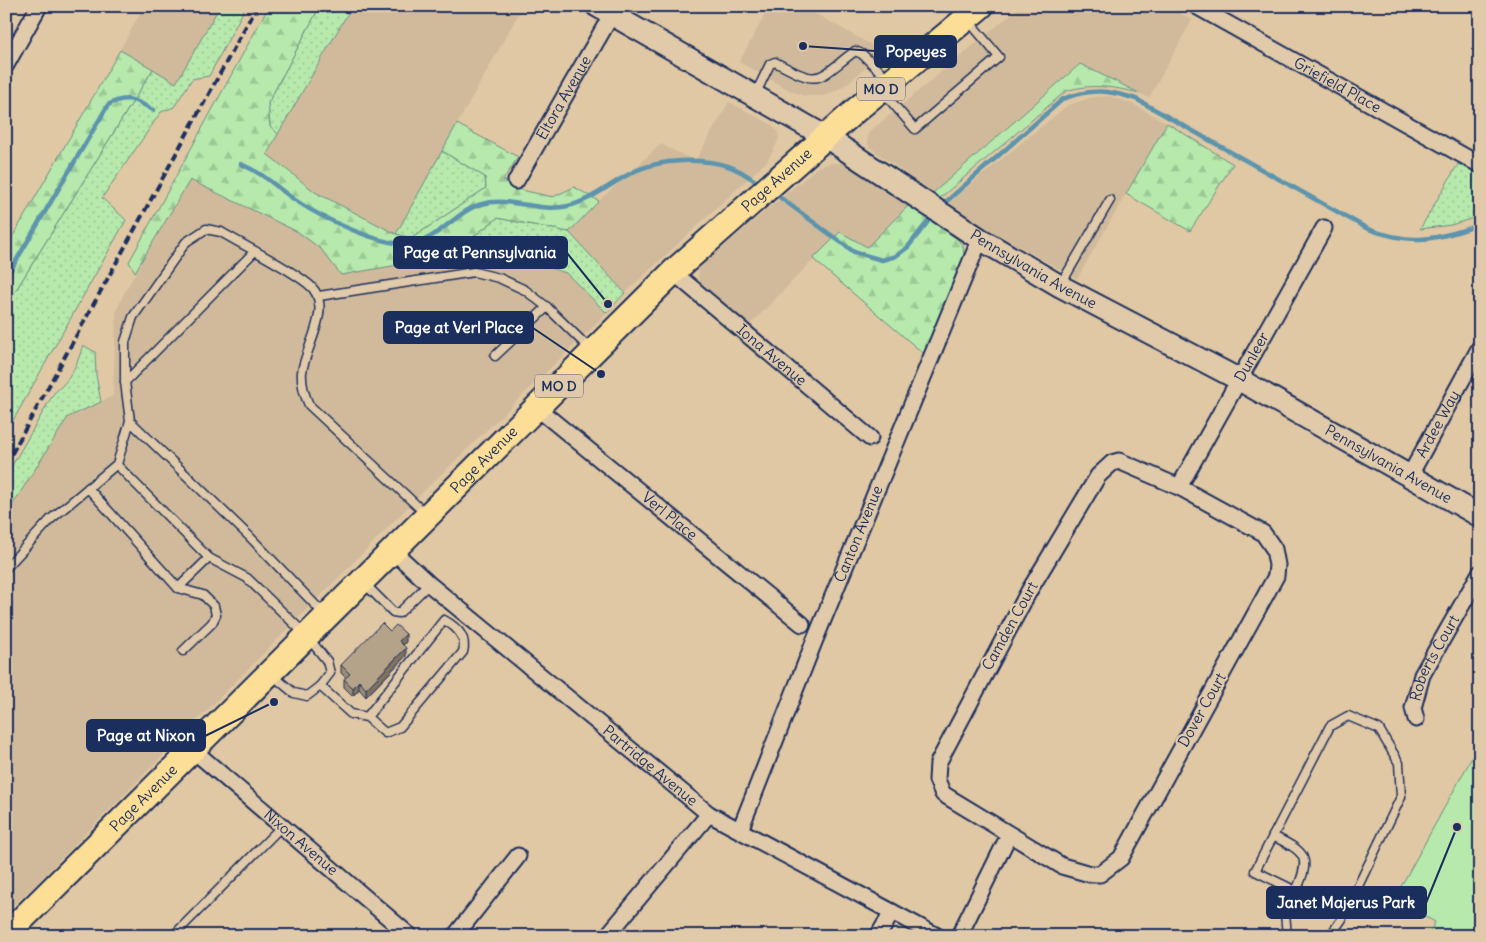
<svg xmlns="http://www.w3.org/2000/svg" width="1486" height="942" font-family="Delius,sans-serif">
  <defs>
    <pattern id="grass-dots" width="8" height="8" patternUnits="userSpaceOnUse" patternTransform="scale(1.25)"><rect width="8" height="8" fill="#b6e9ab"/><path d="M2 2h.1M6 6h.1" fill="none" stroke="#9cc896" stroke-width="1.8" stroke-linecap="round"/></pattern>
    <pattern id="forest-firs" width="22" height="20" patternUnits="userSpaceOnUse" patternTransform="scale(1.25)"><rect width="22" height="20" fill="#b6e9ab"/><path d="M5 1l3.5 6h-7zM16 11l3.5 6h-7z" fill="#9cc896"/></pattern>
  </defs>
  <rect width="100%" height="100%" fill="#e1c8a4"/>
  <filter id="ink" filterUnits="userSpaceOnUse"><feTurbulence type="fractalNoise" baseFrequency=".02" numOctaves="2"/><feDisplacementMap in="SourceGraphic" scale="10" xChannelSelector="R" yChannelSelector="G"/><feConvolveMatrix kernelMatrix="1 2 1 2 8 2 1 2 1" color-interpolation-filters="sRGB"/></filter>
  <g filter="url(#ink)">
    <!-- built -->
    <g fill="#d0ba9b">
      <polygon points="144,6 220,6 176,83 120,50"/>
      <polygon points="352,6 523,6 396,234 315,192 267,154"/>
      <polygon points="770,6 802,6 884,52 847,84 835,91 823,96 805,96 791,91 739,62"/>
      <polygon points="1021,6 1167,6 1192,20 1149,98 1079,64 933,193 869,147 867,141 869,132"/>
      <polygon points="1109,96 1133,104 1167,123 1077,279 984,227 948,203 1068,105 1093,97"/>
      <polygon points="729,102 771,124 777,131 779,139 773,151 767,161 625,293 569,232 599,201 661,144 695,161"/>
      <polygon points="831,163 843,163 857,170 909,205 867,247 840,232 750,325 701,284 698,278 699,269 705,262 818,167"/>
      <polygon points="190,180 298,232 321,248 341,275 491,249 566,273 607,313 423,492 36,884 6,912 6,515 68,417 113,396 116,312 125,291"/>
    </g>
    <!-- grass -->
    <g fill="url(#grass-dots)" stroke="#688c84">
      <polygon points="220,6 246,6 209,76 192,79 174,107 161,112 102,198 126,220 6,433 6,306 153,69 176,83"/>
      <polygon points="320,6 352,6 278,134 270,126 268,103"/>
      <polygon points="442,151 485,177 486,188 412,238 396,234"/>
      <polygon points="1458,164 1480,174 1480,216 1451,225 1420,229"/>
      <polygon points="497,218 569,232 625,293 607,313 566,273 491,249 449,256"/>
      <path d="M83,345L95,352L96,375L101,402L68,417L6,515V476L54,393C71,380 77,365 83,345Z"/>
    </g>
    <!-- forest -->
    <g fill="url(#forest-firs)" stroke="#688c84">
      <polygon points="269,6 320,6 268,103 270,126 278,134 267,154 315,192 396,234 412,238 486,188 485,177 442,151 457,124 518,157 503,180 521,190 553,197 574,187 599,201 569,232 497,218 449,256 341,275 321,249 298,232 190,180 135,272 129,262"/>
      <polygon points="120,50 153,69 6,306 6,248"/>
      <path d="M1080,64L1139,93C1113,87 1092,83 1066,91L940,198L933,193Z"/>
      <polygon points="1167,123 1233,164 1190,231 1126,194"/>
      <polygon points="909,205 957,239 963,246 964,256 924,354 813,259 840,232 867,247"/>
    </g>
    <!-- park -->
    <polygon fill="#b6e9ab" stroke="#688c84" points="1475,752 1480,755 1480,936 1428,936 1435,922 1394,899"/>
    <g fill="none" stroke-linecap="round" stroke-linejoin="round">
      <!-- stream -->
      <g stroke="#5c94ad" stroke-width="4.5">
        <path d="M241,164C266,175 277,188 298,202C322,218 377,244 406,244C437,244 454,211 482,204C510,196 539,213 568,206C593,200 612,182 635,171C662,159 700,158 728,166C741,170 751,178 761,185"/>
        <polyline points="774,193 854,252 882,260 896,256 908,247 933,215"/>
        <path d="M940,207L1063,99C1091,88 1108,90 1136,99L1368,229C1414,246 1435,239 1480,225"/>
        <path d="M6,278L108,105C126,94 136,100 153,110"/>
      </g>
      <!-- lane casing -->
      <g stroke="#1b2f5e" stroke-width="11">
        <g id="lane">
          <polyline points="882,91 915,129 999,57 968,20"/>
          <path d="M755,95L770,64L775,62C822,87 815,81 855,51L862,54L888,79"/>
          <polyline points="1061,284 1110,200"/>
          <polyline points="319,296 474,272 499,278 525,290 547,307 495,356"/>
          <polyline points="547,307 592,351"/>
          <polyline points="125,382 254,252"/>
          <polyline points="130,421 249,536 324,614"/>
          <polyline points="117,465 209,558 247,578 307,636 327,661 330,673 320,686 307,696 294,693 271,674"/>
          <polyline points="88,488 178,588 203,595 214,606 216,615 212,623 183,651"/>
          <path d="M6,568L51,519L117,464L130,421L125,382V342L133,317L186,242L206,229L221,232C248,248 282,264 307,283C336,304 306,344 302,372C301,384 304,394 309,405L427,515"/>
          <polyline points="364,583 393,612 399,613 429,584"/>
          <polyline points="178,588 209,558"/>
          <path d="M320,686L351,714L367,717L385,733L400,727L463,652C467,637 457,627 444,620L367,717"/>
          <path d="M1273,836C1305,852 1312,856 1296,891"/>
          <polyline points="173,936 281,827"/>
          <polyline points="1287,936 1285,913 1296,891 1255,871 1330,726 1348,716 1379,729 1399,763 1401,797 1345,913"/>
          <polyline points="1330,936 1342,919"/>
        </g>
      </g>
      <!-- street casing -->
      <g stroke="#1b2f5e" stroke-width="19">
        <g id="street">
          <path id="s1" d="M1196,6L1480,165"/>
          <polyline points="6,65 39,6"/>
          <path id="s2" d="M516,181L612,14"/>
          <path id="s3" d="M673,272L870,438"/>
          <path id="s4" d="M537,408L802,624"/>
          <polygon points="1119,461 1179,487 1263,533 1274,549 1277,565 1276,576 1121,858 1100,874 1090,874 1062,866 943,794 937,780 938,763 1029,591 1098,476 1112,463"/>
          <path id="s5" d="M1410,475L1480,347"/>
          <path id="s6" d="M1179,487L1324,228"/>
          <path id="s7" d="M393,551L429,584L709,814L937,936"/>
          <path id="s8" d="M1416,719L1413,708L1422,675L1480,573"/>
          <path id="s9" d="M193,750L410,936"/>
          <path id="s10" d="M740,830L814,642L980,239"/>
          <polyline points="455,936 518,856"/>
          <polyline points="607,936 709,814"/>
          <polyline points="878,936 892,912"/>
          <polyline points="959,936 1009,835"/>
        </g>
      </g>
      <!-- secondary casing -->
      <g stroke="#1b2f5e" stroke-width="25">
        <g id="secondary">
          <path id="s11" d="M597,6L826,137L980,239L1060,286L1238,379L1480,516"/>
        </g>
      </g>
      <!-- primary casing -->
      <g stroke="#1b2f5e" stroke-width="28">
        <g id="primary">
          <path id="s12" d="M6,935L673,272L856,110L981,6"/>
        </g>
      </g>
      <!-- lane -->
      <use href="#lane" stroke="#e1caaa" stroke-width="8"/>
      <!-- street -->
      <use href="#street" stroke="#e1caaa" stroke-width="15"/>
      <!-- secondary -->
      <use href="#secondary" stroke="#e1caaa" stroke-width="21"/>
      <!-- primary -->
      <use href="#primary" stroke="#fcde96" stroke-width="24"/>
      <!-- rail -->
      <polyline stroke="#1b2f5e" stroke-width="4" stroke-dasharray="8 4" stroke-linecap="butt" points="6,464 257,6"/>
    </g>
    <!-- wall -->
    <polygon fill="#9c8c76" stroke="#1b2f5e" points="406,642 403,645 406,656 366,697 359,689 353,696 344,687 344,679 346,678 341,673 341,665"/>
    <!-- shaded-wall -->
    <g fill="#7f7260" stroke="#1b2f5e">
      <polygon points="406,634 406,642 399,649 399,641"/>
      <polygon points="406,648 406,656 366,697 366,689"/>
      <polygon points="359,681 359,689 353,696 353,688"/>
    </g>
    <!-- building -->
    <polygon fill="#b5a389" stroke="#1b2f5e" points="382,623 390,631 396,625 406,634 399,641 406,648 366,689 359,681 353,688 344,679 350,674 341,665"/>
  </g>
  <g text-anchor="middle" stroke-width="4.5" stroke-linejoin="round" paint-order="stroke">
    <!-- shield labels -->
    <g fill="#e1caaa" stroke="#565e75" stroke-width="1">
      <rect x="857" y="77.5" width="48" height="23" rx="4"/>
      <rect x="535" y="374.5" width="48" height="23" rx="4"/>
    </g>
    <g font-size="14" font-weight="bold" fill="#1b2f5e">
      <text x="881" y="94">MO D</text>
      <text x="559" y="391">MO D</text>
    </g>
    <!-- street labels -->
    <g font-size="15" fill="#1b2f5e" stroke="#e1caaa">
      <text dy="5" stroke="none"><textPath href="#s1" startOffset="162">Griefield Place</textPath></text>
      <text dy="5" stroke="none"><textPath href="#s2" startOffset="96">Eltora Avenue</textPath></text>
      <text dy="5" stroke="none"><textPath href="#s12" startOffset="1079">Page Avenue</textPath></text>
      <text dy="5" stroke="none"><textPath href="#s11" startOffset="510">Pennsylvania Avenue</textPath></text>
      <text dy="5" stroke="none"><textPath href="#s3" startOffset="129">Iona Avenue</textPath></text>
      <text dy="5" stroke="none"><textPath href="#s6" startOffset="149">Dunleer</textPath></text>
      <text dy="5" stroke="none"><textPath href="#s5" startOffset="58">Ardee Way</textPath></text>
      <text dy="5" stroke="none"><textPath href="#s12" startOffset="674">Page Avenue</textPath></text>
      <text dy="5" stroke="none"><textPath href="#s11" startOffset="915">Pennsylvania Avenue</textPath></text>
      <text dy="5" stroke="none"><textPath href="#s4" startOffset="171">Verl Place</textPath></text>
      <text dy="5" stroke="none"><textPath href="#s10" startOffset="319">Canton Avenue</textPath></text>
      <text transform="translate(1010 626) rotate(-61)" y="5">Camden Court</text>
      <text dy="5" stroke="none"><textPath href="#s8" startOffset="66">Roberts Court</textPath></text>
      <text transform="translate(1202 710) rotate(-61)" y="5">Dover Court</text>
      <text dy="5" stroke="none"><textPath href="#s7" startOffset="335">Partridge Avenue</textPath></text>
      <text dy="5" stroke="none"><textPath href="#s12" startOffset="194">Page Avenue</textPath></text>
      <text dy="5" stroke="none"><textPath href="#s9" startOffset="142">Nixon Avenue</textPath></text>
    </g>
  </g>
  <!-- callouts -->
  <path fill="none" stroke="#1b2f5e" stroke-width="2" d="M803 46L875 51M608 304L567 253M601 374L533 328M274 702L205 736M1457 827L1426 903"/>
  <g fill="#1b2f5e" stroke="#e1caaa" stroke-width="2">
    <circle cx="803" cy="46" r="5"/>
    <circle cx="608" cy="304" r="5"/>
    <circle cx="601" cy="374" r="5"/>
    <circle cx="274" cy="702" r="5"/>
    <circle cx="1457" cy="827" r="5"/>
  </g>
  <g fill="#1b2f5e" stroke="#1b2f5e" stroke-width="2">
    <rect x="875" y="36" width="81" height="31" rx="5"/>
    <rect x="394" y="237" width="173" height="31" rx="5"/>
    <rect x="384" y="312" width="149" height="31" rx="5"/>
    <rect x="87" y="720" width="118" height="31" rx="5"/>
    <rect x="1267" y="887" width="159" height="31" rx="5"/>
  </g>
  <g font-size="16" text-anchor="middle" font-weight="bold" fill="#fff">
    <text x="916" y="57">Popeyes</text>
    <text x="480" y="258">Page at Pennsylvania</text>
    <text x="459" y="333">Page at Verl Place</text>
    <text x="146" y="741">Page at Nixon</text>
    <text x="1346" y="908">Janet Majerus Park</text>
  </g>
  <!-- margin -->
  <rect width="1486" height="942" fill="none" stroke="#e1caaa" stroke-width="25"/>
  <rect x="12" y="12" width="1461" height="917" fill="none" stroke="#1b2f5e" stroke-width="2" filter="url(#ink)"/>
</svg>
